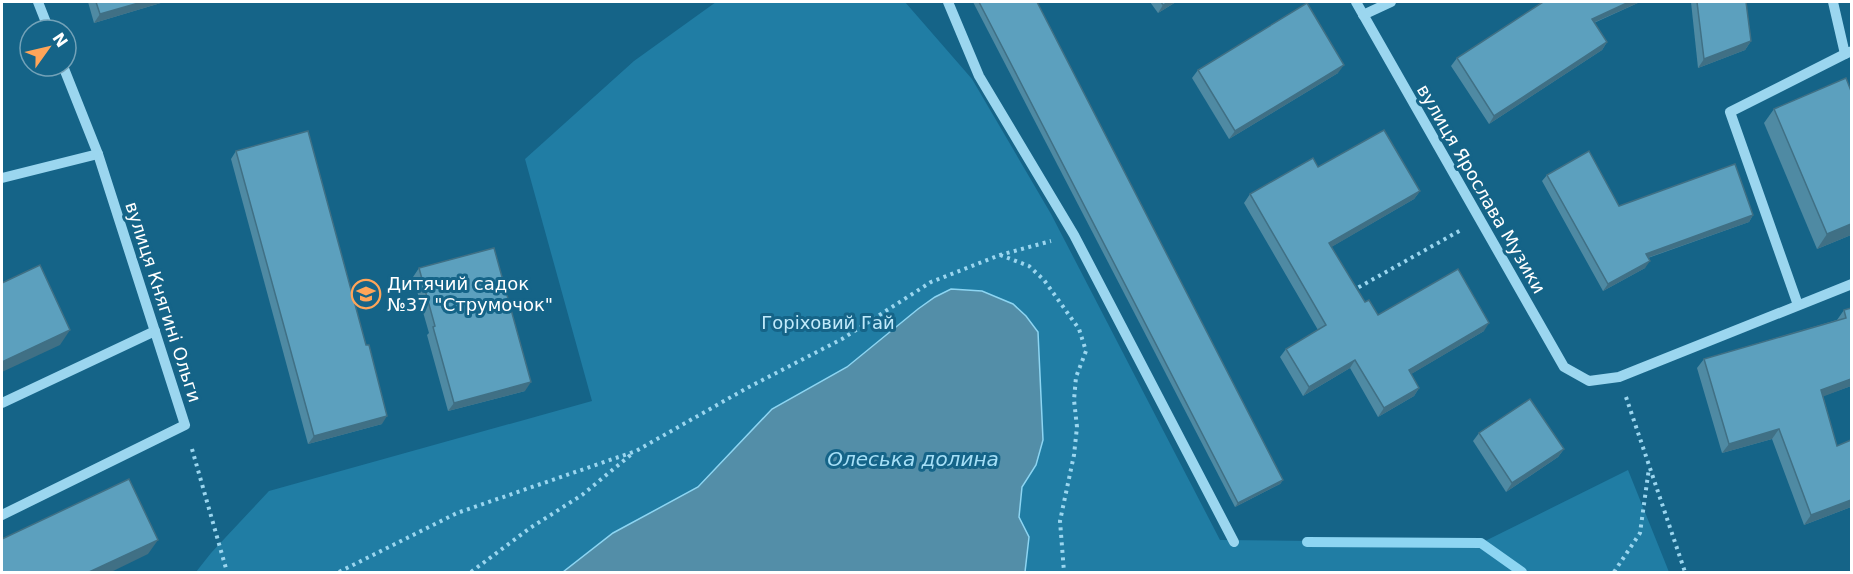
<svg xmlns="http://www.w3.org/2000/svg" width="1853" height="574" font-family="'DejaVu Sans',sans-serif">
  <rect width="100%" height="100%" fill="#156488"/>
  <!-- green -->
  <polygon fill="#207da4" points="716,2 905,2 972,79 1051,214 1220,540 1481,543 1628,470 1669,572 196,572 211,553 269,491 592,401 525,159 634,61"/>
  <!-- water -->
  <polygon fill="#538ea8" stroke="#8dd5f2" stroke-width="1.5" points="951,289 982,291 1013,304 1026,316 1038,332 1043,440 1036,465 1022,487 1019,517 1029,537 1025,572 563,572 613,533 698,487 772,409 847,367 918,309 935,297"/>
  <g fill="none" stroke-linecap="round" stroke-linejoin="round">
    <!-- stream -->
    <polyline stroke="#8dd5f2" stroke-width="10" points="1307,542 1481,543 1522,572"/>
    <!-- path -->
    <g stroke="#9bd6ef" stroke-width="4" stroke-dasharray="3 4.5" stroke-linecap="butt">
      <polyline points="1000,255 1029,266 1044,280 1079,329 1086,351 1076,377 1074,400 1077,427 1074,455 1060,521 1064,572"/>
      <polyline points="1352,291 1461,230"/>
      <polyline points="1626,397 1685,572"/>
      <polyline points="192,449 227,572"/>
      <polyline points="339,572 457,513 636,451 747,388 842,339 931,282 1000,255 1051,241"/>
      <polyline points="471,572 530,528 582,495 633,453"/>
      <polyline points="1614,572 1640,533 1649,468"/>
    </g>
    <!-- minor -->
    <g stroke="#9bd6ef" stroke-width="10">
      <polyline points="38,2 49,30"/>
      <polyline points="948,2 979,76 1074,235 1234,542"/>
      <polyline points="1356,2 1564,367 1589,381 1619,377 1852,284"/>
      <polyline points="1833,2 1845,54 1852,51"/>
      <polyline points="1363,15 1391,2"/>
      <polyline points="2,178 98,154"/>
      <polyline points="1798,305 1730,112 1845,54"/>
      <polyline points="2,403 155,331"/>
      <polyline points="2,515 185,425 98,154 63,66"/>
    </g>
  </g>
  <!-- wall -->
  <g fill="#4f8aa3">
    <polygon points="88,2 164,2 94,23"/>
    <polygon points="973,2 1037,2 1283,480 1280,484 1235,507"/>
    <polygon points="1150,2 1176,2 1158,13"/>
    <polygon points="1543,2 1640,2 1594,23 1607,42 1602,50 1489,124 1451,66 1457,58"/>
    <polygon points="1691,2 1746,2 1751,41 1745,50 1698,68"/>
    <polygon points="1198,70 1338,73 1229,139 1192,78"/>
    <polygon points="1774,109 1851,235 1817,249 1764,123"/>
    <polygon points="236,151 382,424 308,444 231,159"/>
    <polygon points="1318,167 1420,191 1414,199 1331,247 1365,302 1378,315 1484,331 1411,374 1419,388 1414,396 1378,417 1350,368 1303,396 1280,357 1286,349 1318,330 1244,203 1250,194"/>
    <polygon points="1547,175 1619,206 1753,215 1749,222 1648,258 1645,268 1603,291 1542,181"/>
    <polygon points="419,268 525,391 448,411 427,335 429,333 413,277"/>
    <polygon points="1851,308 1851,386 1823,396 1837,446 1851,440 1851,507 1804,525 1772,439 1722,453 1697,368 1704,359 1837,320 1844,310"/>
    <polygon points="1479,433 1564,449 1558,457 1506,492 1473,441"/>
  </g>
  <!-- shaded-wall -->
  <g fill="#407085">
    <polygon points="142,2 164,2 94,23 100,14"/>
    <polygon points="1169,2 1176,2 1158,13 1163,5"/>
    <polygon points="1629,2 1640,2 1586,26 1592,19"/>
    <polygon points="1751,41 1745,50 1698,68 1704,59"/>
    <polygon points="1607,42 1602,50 1489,124 1494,116"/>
    <polygon points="1344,65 1338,73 1229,139 1235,131"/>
    <polygon points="1420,191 1414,199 1323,252 1329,243"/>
    <polygon points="1753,215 1749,222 1641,260 1646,254"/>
    <polygon points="1851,224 1851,235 1817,249 1827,234"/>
    <polygon points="1650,261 1645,268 1603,291 1608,284"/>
    <polygon points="1489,323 1484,331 1403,379 1409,370"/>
    <polygon points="70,330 60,345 2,372 2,362"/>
    <polygon points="1355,360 1350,368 1303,396 1309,387"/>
    <polygon points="1851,379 1851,386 1814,400 1821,390"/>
    <polygon points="531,382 525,391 448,411 454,403"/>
    <polygon points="1419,388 1414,396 1378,417 1384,408"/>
    <polygon points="387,416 382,424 308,444 314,436"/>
    <polygon points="1779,429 1772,439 1722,453 1729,444"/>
    <polygon points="1564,449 1558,457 1506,492 1512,483"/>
    <polygon points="1283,480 1280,484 1235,507 1238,503"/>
    <polygon points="1851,500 1851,507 1804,525 1811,515"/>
    <polygon points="158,540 148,554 109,573 87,573"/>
  </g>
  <!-- building -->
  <g fill="#5ca0be" stroke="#407085" stroke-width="1.5">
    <polygon points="96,2 142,2 100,14"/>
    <polygon points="979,2 1037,2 1283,480 1238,503"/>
    <polygon points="1161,2 1169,2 1163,5"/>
    <polygon points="1543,2 1629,2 1592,19 1607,42 1494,116 1457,58"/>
    <polygon points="1697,2 1746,2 1751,41 1704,59"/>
    <polygon points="1307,3 1344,65 1235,131 1198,70"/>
    <polygon points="1846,78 1851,91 1851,224 1827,234 1774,109"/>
    <polygon points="1384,130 1420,191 1329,243 1365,302 1369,300 1378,315 1458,269 1489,323 1409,370 1419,388 1384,408 1355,360 1309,387 1286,349 1326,325 1250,194 1313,158 1318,167"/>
    <polygon points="308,131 366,345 369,345 387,416 314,436 236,151"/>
    <polygon points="1589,151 1619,206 1735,164 1753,215 1646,254 1650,261 1608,284 1547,175"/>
    <polygon points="494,248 531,382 454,403 433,327 435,326 419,268"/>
    <polygon points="40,265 70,330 2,362 2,283"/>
    <polygon points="1851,308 1851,379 1821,390 1837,446 1851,440 1851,500 1811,515 1779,429 1729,444 1704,359 1846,318 1844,310"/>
    <polygon points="1530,399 1564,449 1512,483 1479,433"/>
    <polygon points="129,479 158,540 87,573 2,573 2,539"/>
  </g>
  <!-- icons -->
  <defs>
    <g id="school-ring" transform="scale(1.5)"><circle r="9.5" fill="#156488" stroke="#ffa559" stroke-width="1.5"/><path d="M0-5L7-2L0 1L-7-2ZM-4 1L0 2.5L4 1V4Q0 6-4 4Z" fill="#ffa559"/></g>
  </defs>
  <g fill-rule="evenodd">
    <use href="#school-ring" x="366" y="294"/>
  </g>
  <g text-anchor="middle" stroke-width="6" stroke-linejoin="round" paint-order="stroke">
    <!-- street labels -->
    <g font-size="18" fill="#fff" stroke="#156488">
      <text transform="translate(1481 189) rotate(60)" y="6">вулиця Ярослава Музики</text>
      <text transform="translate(163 302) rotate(72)" y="6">вулиця Княгині Ольги</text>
    </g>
    <!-- poi labels -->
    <g font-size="18" fill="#fff" stroke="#156488" text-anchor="start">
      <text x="387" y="290">Дитячий садок<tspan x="387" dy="21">№37 "Струмочок"</tspan></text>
    </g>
    <!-- park labels -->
    <g font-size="18" fill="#c1eafb" stroke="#156488">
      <text x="828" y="329">Горіховий Гай</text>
    </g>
    <!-- water labels -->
    <g font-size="20" font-style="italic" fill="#a6dff6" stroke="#156488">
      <text x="913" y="466">Олеська долина</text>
    </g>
  </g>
  <!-- border -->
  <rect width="1853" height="574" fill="none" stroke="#ffffff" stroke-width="6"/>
  <!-- north arrow -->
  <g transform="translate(48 48) rotate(56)"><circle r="28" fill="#156488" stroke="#73a2b8" stroke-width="1.5"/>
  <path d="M0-4.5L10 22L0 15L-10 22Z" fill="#ffa559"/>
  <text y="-9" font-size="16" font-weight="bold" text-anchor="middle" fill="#ffffff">N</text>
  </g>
</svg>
